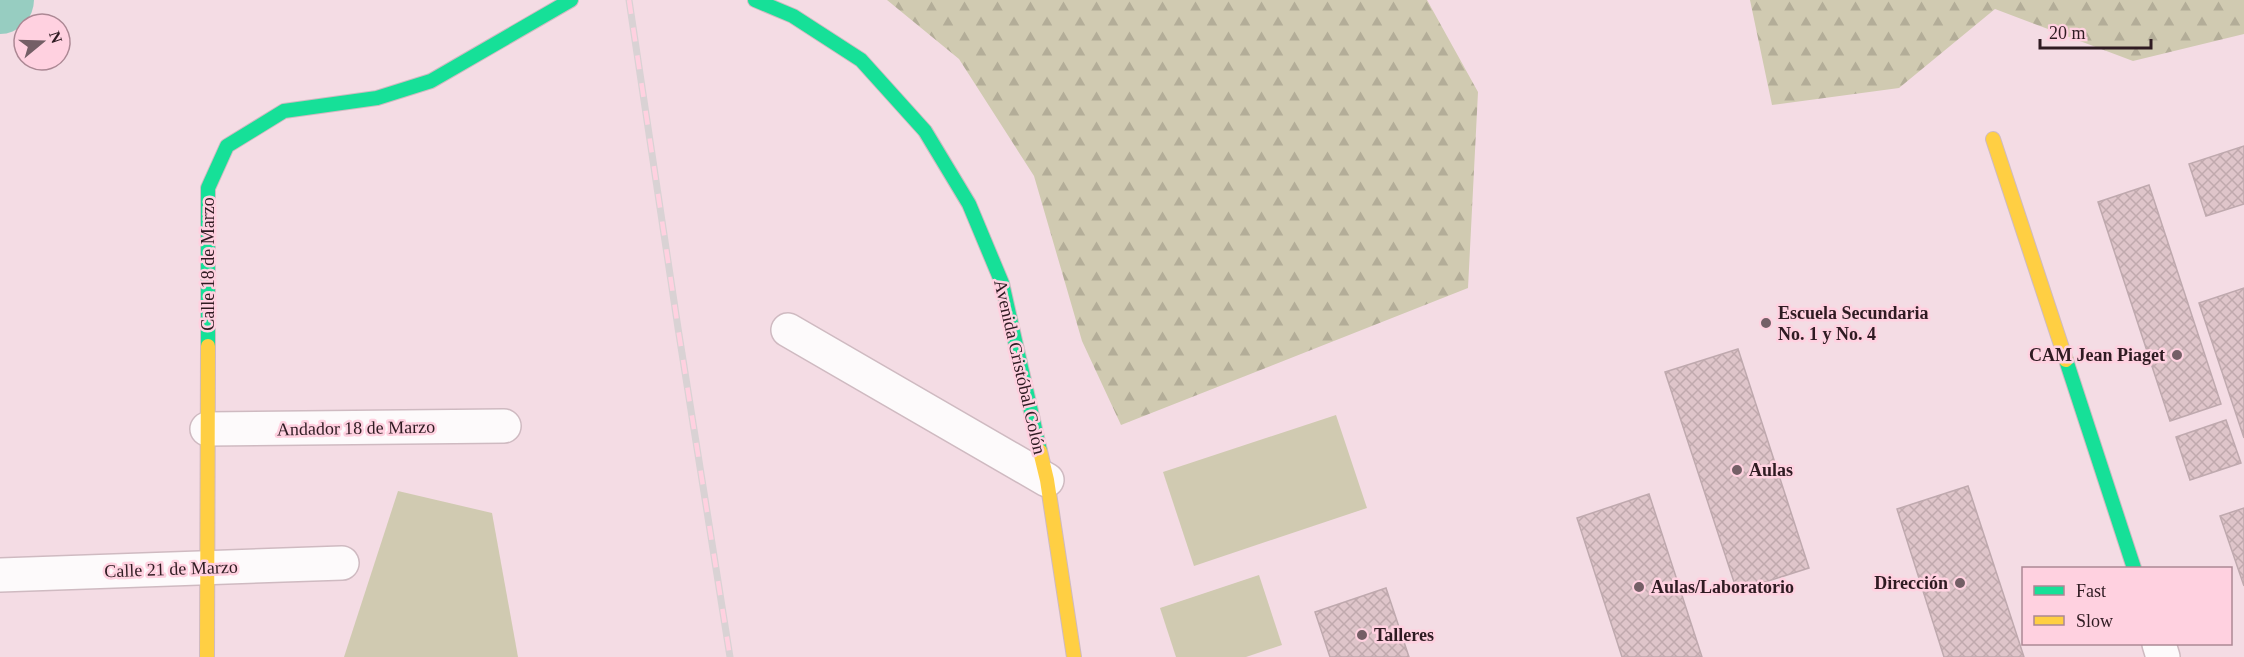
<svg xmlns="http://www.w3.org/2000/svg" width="2244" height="657" font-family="Georgia,serif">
  <defs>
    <pattern id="forest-firs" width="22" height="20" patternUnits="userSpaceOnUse" patternTransform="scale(1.5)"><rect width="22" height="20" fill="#d0cab1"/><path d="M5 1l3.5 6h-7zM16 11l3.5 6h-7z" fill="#b3ad98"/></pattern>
    <pattern id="building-cross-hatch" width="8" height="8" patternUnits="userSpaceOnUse" patternTransform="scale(1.5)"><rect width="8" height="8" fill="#dfc5ca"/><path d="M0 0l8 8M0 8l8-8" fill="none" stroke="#c0a9ad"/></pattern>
  </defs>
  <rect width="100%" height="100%" fill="#f4dce4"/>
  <!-- grass -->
  <g fill="#d0cab1">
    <polygon points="1336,415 1367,508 1194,566 1163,472"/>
    <polygon points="398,491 492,513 518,657 344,657"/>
    <polygon points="1259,575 1282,645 1246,657 1176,657 1160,608"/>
  </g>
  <!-- forest -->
  <g fill="url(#forest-firs)">
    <polygon points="887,0 1427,0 1478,92 1468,288 1121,425 1082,341 1034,176 959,59"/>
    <polygon points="1750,0 2244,0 2244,34 2133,61 1995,9 1899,88 1772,105"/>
  </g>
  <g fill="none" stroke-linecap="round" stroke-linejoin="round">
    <!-- river -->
    <polyline stroke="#97cdc1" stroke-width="66" points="0,1 1,0"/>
  </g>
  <!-- building -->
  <g fill="url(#building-cross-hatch)" stroke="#bfa9ae" stroke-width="1.5">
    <polygon points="2244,146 2244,204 2206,216 2189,164"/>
    <polygon points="2149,185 2221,404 2170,421 2098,202"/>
    <polygon points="2244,288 2244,438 2199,303"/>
    <polygon points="1738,349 1809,568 1737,591 1665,372"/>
    <polygon points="2226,420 2241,463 2190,480 2176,437"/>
    <polygon points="1968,486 2024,657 1944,657 1897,509"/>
    <polygon points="1649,494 1702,657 1622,657 1577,518"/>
    <polygon points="2244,508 2244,586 2220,516"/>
    <polygon points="1386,588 1409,657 1330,657 1315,612"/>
  </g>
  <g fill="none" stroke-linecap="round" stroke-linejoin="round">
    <!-- street casing -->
    <g stroke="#cfbac1" stroke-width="36">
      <g id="street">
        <polyline points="788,330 1047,480"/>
        <polyline points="207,429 504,426"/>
        <polyline points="0,575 342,563"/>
        <polyline points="2159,644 2163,657"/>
      </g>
    </g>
    <!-- fast casing -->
    <g stroke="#cfbac1" stroke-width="16">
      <g id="fast">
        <polyline points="755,0 793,16 861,60 925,131 969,204 1002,283 1040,451"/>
        <polyline points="208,346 208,188 227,146 284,111 377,98 431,81 571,0"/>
        <polyline points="2066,360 2134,568"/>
      </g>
    </g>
    <!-- slow casing -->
    <g stroke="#cfbac1" stroke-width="16">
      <g id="slow">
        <polyline points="1993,139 2066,360"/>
        <polyline points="1040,451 1047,480 1074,657"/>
        <polyline points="207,657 208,346"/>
      </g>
    </g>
    <!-- street -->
    <use href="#street" stroke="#fdfafb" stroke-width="33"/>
    <!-- fast -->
    <use href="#fast" stroke="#16e098" stroke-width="14"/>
    <!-- slow -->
    <use href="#slow" stroke="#ffcf43" stroke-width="14"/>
    <!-- rail casing -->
    <g stroke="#d9d2d4" stroke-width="7">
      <polyline id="rail" points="629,0 678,328 730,657"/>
    </g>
    <!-- rail -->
    <use href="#rail" stroke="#ffd1e0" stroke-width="4.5" stroke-dasharray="14" stroke-linecap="butt"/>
  </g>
  <!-- markers -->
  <g fill="#745f66" stroke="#ffd1e0" stroke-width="2">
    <circle cx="1766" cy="323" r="6"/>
    <circle cx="2177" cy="355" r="6"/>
    <circle cx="1737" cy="470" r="6"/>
    <circle cx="1960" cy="583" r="6"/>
    <circle cx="1639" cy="587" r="6"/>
    <circle cx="1362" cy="635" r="6"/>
  </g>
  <g text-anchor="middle" stroke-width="5" stroke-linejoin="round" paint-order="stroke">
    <!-- street labels -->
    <g font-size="18" fill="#2f1b22" stroke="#ffd1e0">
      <text transform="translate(208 264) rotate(-90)" y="6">Calle 18 de Marzo</text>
      <text transform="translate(1020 367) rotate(77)" y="6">Avenida Cristóbal Colón</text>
      <text transform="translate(356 428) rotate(-1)" y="6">Andador 18 de Marzo</text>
      <text transform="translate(171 569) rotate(-2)" y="6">Calle 21 de Marzo</text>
    </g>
    <!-- poi labels -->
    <g font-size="18" font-weight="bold" fill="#2f1b22" stroke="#ffd1e0" text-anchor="start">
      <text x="1778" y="319">Escuela Secundaria<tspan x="1778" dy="21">No. 1 y No. 4</tspan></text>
      <text x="2165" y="361" text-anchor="end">CAM Jean Piaget</text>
      <text x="1749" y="476">Aulas</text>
      <text x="1948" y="589" text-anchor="end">Dirección</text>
      <text x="1651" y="593">Aulas/Laboratorio</text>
      <text x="1374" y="641">Talleres</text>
    </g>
  </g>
  <!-- legend -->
  <rect x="2022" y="567" width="210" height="78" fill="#ffd1e0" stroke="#ac8894" stroke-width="1.5"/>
  <rect x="2034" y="586" width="30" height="9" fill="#16e098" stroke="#ac8894" stroke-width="1.5"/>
  <text x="2076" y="597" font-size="18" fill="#2f1b22">Fast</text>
  <rect x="2034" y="616" width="30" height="9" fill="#ffcf43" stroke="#ac8894" stroke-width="1.5"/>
  <text x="2076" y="627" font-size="18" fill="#2f1b22">Slow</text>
  <!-- north arrow -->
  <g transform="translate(42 42) rotate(71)"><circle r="28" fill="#ffd1e0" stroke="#ac8894" stroke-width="1.5"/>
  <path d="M0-4.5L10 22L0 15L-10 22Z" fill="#745f66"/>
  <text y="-9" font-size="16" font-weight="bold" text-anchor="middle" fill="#2f1b22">N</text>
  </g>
  <!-- scale -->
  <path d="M2040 39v9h111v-9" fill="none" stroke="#2f1b22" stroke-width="3"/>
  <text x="2049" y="39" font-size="18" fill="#2f1b22" stroke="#ffd1e0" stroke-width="4.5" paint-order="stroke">20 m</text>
</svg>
